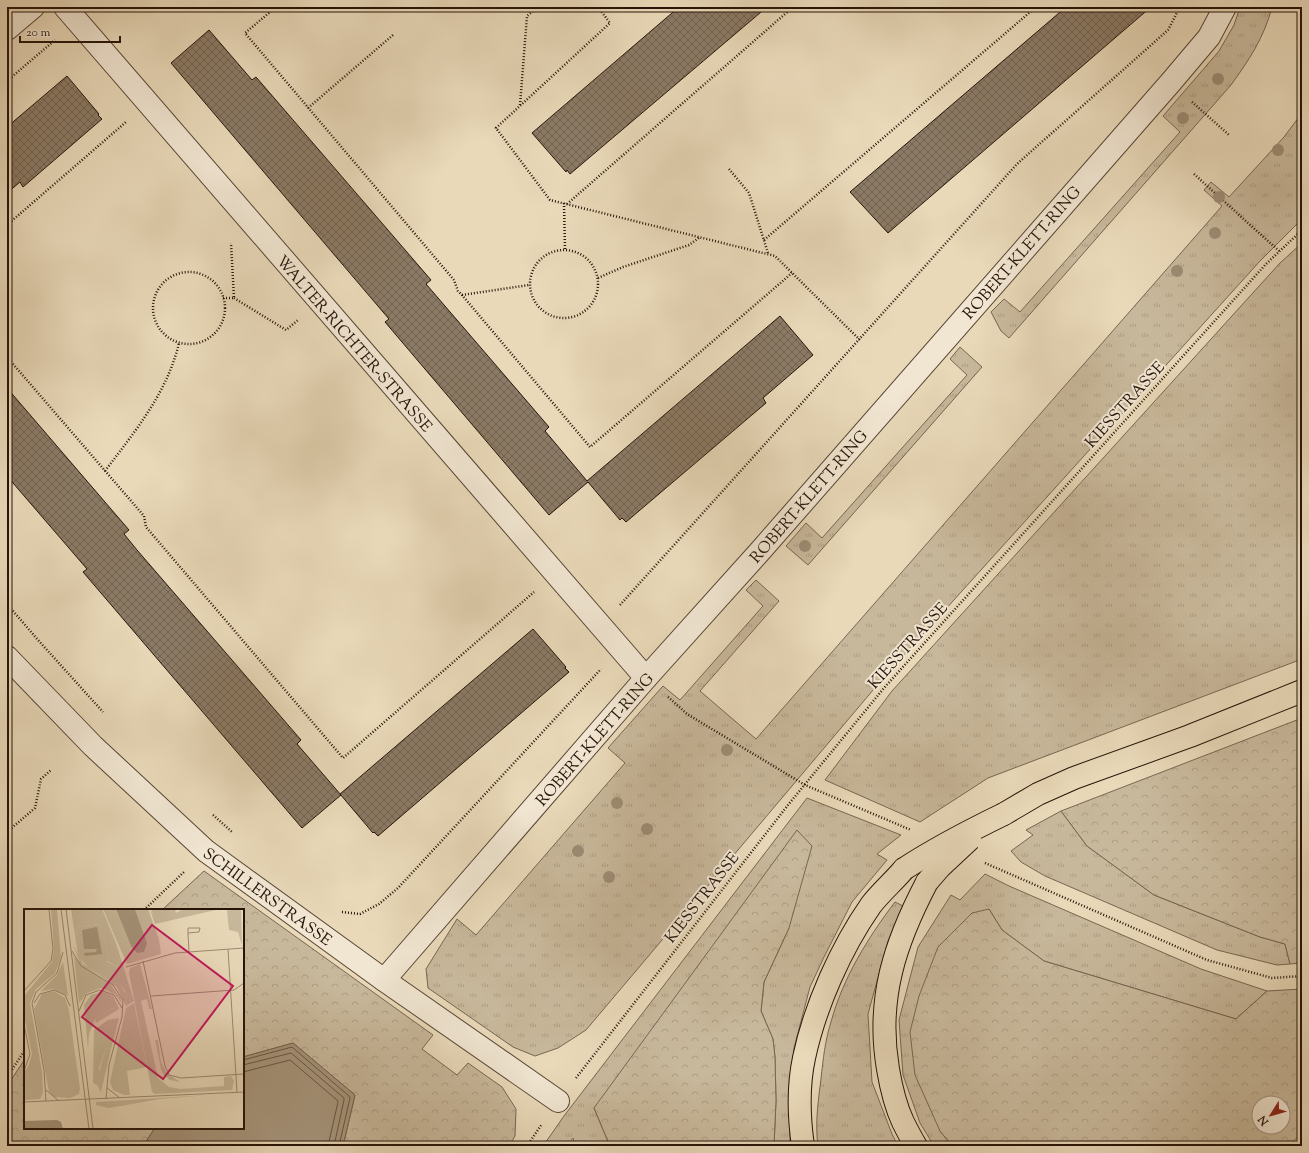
<svg xmlns="http://www.w3.org/2000/svg" width="1309" height="1153" font-family="'Sorts Mill Goudy',serif">
  <defs>
    <pattern id="grass-tufts" width="24" height="20" patternUnits="userSpaceOnUse"><rect width="24" height="20" fill="#c8b89b"/><path d="M3 7l-1-3M5 7V3M7 7l1-3M15 17l-1-3M17 17v-4M19 17l1-3" fill="none" stroke="#ac9d84"/></pattern>
    <pattern id="forest-crowns" width="20" height="18" patternUnits="userSpaceOnUse"><rect width="20" height="18" fill="#c8b89b"/><path d="M2 6a3 3 0 1 1 6 0M12 15a3 3 0 1 1 6 0" fill="none" stroke="#ac9d84"/></pattern>
    <pattern id="building-cross-hatch" width="8" height="8" patternUnits="userSpaceOnUse"><rect width="8" height="8" fill="#8b7a65"/><path d="M0 0l8 8M0 8l8-8" fill="none" stroke="#716351"/></pattern>
  </defs>
  <rect width="100%" height="100%" fill="#e9d9b9"/>
  <filter id="stains"><feTurbulence type="fractalNoise" baseFrequency=".005" numOctaves="4"/><feColorMatrix values="0 0 0 0 .2 0 0 0 0 .09 0 0 0 0 .02 0 0 0 .5 -.17"/></filter>
  <radialGradient id="worn" r=".72"><stop offset=".6" stop-color="#630" stop-opacity="0"/><stop offset="1" stop-color="#630" stop-opacity=".3"/></radialGradient>
  <!-- grass -->
  <g fill="url(#grass-tufts)" stroke="#776652">
    <path d="M1240,7H1272C1264,38 1249,60 1231,85L1009,338L1001,331L991,312L1004,299L1020,312L1180,132L1163,116L1219,51L1234,25Z"/>
    <polygon points="1302,113 1302,219 1260,261 879,683 586,1030 558,1048 535,1056 513,1047 428,988 426,969 457,919 476,935 625,763 608,748 663,686 680,700 763,606 746,590 756,580 779,601 700,691 756,739 1222,206 1204,190 1211,182 1229,197 1284,137"/>
    <polygon points="1302,243 1302,659 988,778 920,822 825,780 892,691 1280,263"/>
    <polygon points="960,347 982,367 808,565 786,546 806,523 822,538 967,375 950,359"/>
    <polygon points="807,798 901,835 877,854 887,860 852,902 824,957 810,987 794,1048 790,1101 790,1146 774,1146 776,1101 775,1057 773,1039 761,1011 764,982 789,928 594,1108 610,1146 575,1146 573,1138 567,1146 543,1146 564,1116"/>
    <polygon points="1061,811 1087,846 1154,895 1260,937 1285,944 1290,964 1277,965 1217,950 1045,876 1021,862 1011,851 1033,835 1026,830"/>
    <polygon points="985,874 1009,886 1201,969 1267,991 1236,1019 1044,961 1002,930 989,909 940,1131 952,1146 934,1146 920,1123 903,1075 899,1020 918,947 951,895 960,900"/>
    <path d="M895,902L903,906L888,941L868,1014L872,1082L892,1134L898,1146H818C815,1124 818,1102 821,1079C823,1060 825,1041 831,1022C843,978 867,939 895,902Z"/>
  </g>
  <!-- forest -->
  <g fill="url(#forest-crowns)" stroke="#776652" fill-rule="evenodd">
    <polygon points="1302,718 1302,963 1290,964 1285,944 1260,937 1154,895 1087,846 1061,811"/>
    <polygon points="797,830 812,846 789,928 764,982 761,1011 773,1039 775,1057 776,1101 774,1146 610,1146 594,1108"/>
    <polygon points="204,871 433,1035 422,1049 457,1075 468,1063 502,1087 516,1109 515,1136 509,1146 343,1146 355,1095 293,1043 243,1057 243,910 162,910"/>
    <path d="M989,909L1002,930L1044,961L1236,1019L1267,991L1302,989V1133L1288,1146H952L940,1131L915,1075L910,1032L919,996L938,947L972,913ZM1259,1103H1283V1127H1259Z"/>
    <polygon points="25,1059 25,1128 155,1128 143,1146 7,1146 7,1086"/>
  </g>
  <!-- water -->
  <polygon fill="#a7967d" stroke="#73624f" points="293,1043 355,1095 343,1146 143,1146 155,1128 243,1128 243,1057"/>
  <g fill="none" stroke-linecap="round" stroke-linejoin="round">
    <!-- shore -->
    <g stroke="#665543" stroke-width="1">
      <polyline points="243,1060 292,1047 349,1096 350,1098 339,1146"/>
      <polyline points="243,1065 291,1053 344,1098 344,1100 334,1146"/>
      <polyline points="243,1072 290,1060 337,1100 338,1102 328,1146"/>
    </g>
  </g>
  <!-- building -->
  <g fill="url(#building-cross-hatch)" stroke="#261409">
    <polygon points="679,7 767,7 570,174 567,170 566,172 532,133"/>
    <polygon points="1066,7 1151,7 888,233 850,192"/>
    <polygon points="209,30 252,80 256,77 431,280 426,284 549,427 545,431 587,481 780,316 813,355 763,398 766,403 626,522 622,518 620,520 588,482 549,515 385,322 389,319 171,63"/>
    <polygon points="67,76 99,114 98,115 102,119 23,187 20,182 7,193 7,127"/>
    <polygon points="7,388 129,530 124,534 137,550 301,740 297,744 341,795 302,828 83,572 87,569 7,476"/>
    <polygon points="533,629 566,667 565,668 569,672 378,836 374,832 373,833 340,794"/>
  </g>
  <g fill="none" stroke-linecap="round" stroke-linejoin="round">
    <!-- minor casing -->
    <g stroke="#574535" stroke-width="24">
      <g id="minor">
        <polyline points="65,7 646,678"/>
        <polyline points="7,29 33,7"/>
        <polyline points="7,657 93,746 206,851 384,980 558,1101"/>
        <polyline points="384,980 646,678 762,549 1171,82 1209,37 1225,7"/>
      </g>
    </g>
    <!-- trunk casing -->
    <g stroke="#261409" stroke-width="24">
      <g id="trunk">
        <polyline points="1004,814 1038,794 1074,778 1190,736 1302,691"/>
        <path d="M803,1146C799,1118 798,1086 804,1058C815,1006 841,948 871,905C881,892 894,881 904,869"/>
        <path d="M916,1146C911,1138 907,1130 903,1122C895,1105 891,1087 888,1069C876,999 895,943 927,882"/>
      </g>
    </g>
    <!-- path -->
    <g stroke="#261409" stroke-width="2.5" stroke-dasharray="1 2" stroke-linecap="butt">
      <polyline points="276,7 245,33 454,280 458,291 462,295 590,447 792,273"/>
      <polyline points="598,7 610,23 496,128 550,200 775,256 860,340"/>
      <polyline points="7,81 55,40"/>
      <polyline points="1192,102 1229,135"/>
      <polyline points="520,105 527,16 538,7"/>
      <polyline points="308,108 393,35"/>
      <polyline points="729,169 749,193 768,253"/>
      <polyline points="1194,174 1279,251"/>
      <polyline points="564,203 565,250"/>
      <polyline points="567,204 793,7"/>
      <polyline points="7,225 126,122"/>
      <polyline points="764,240 1036,7"/>
      <circle cx="564" cy="284" r="34"/>
      <circle cx="189" cy="308" r="36"/>
      <polyline points="598,278 623,267 689,245 700,237"/>
      <polyline points="462,295 529,285"/>
      <polyline points="223,298 234,298 231,243"/>
      <polyline points="234,298 286,330 298,320"/>
      <polyline points="7,357 144,516 146,527 343,758 534,592"/>
      <path d="M105,471C136,430 167,393 179,343"/>
      <polyline points="7,604 38,640 103,712"/>
      <polyline points="620,605 1017,164 1168,30 1180,7"/>
      <polyline points="668,697 687,714 805,785 911,830"/>
      <polyline points="213,815 232,832"/>
      <polyline points="7,832 35,808 41,779 51,770"/>
      <polyline points="985,863 1207,960 1272,978 1302,976"/>
      <polyline points="144,910 185,871"/>
      <polyline points="342,912 360,914 379,904 398,888 601,669"/>
      <polyline points="7,1077 25,1050"/>
      <polyline points="576,1078 788,805 884,688 1266,264 1302,230"/>
      <polyline points="527,1146 542,1124"/>
    </g>
    <!-- minor -->
    <use href="#minor" stroke="#f1e6d2" stroke-width="22"/>
    <!-- trunk -->
    <use href="#trunk" stroke="#e9d9b9" stroke-width="22"/>
    <!-- trunk-bridge casing -->
    <g stroke="#261409" stroke-width="24" stroke-linecap="butt">
      <g id="trunk-bridge">
        <path d="M904,869C936,848 969,831 1004,814"/>
        <polyline points="927,882 940,867 970,839"/>
      </g>
    </g>
    <!-- trunk-bridge -->
    <use href="#trunk-bridge" stroke="#e9d9b9" stroke-width="22"/>
  </g>
  <!-- trees -->
  <g fill="#9d8c74">
    <circle cx="1218" cy="79" r="6"/>
    <circle cx="1183" cy="118" r="6"/>
    <circle cx="1278" cy="150" r="6"/>
    <circle cx="1219" cy="197" r="6"/>
    <circle cx="1215" cy="233" r="6"/>
    <circle cx="1177" cy="271" r="6"/>
    <circle cx="805" cy="546" r="6"/>
    <circle cx="727" cy="750" r="6"/>
    <circle cx="617" cy="803" r="6"/>
    <circle cx="647" cy="829" r="6"/>
    <circle cx="578" cy="851" r="6"/>
    <circle cx="609" cy="877" r="6"/>
  </g>
  <g text-anchor="middle" stroke-width="4" stroke-linejoin="round" paint-order="stroke">
    <!-- street labels -->
    <g font-size="16" fill="#261409" stroke="#f1e6d2">
      <text transform="translate(1021 252) rotate(-49)" y="6">ROBERT-KLETT-RING</text>
      <text transform="translate(355 343) rotate(49)" y="6">WALTER-RICHTER-STRASSE</text>
      <text transform="translate(1124 404) rotate(-48)" y="6">KIESSTRASSE</text>
      <text transform="translate(808 496) rotate(-49)" y="6">ROBERT-KLETT-RING</text>
      <text transform="translate(907 645) rotate(-48)" y="6">KIESSTRASSE</text>
      <text transform="translate(594 739) rotate(-49)" y="6">ROBERT-KLETT-RING</text>
      <text transform="translate(268 896) rotate(36)" y="6">SCHILLERSTRASSE</text>
      <text transform="translate(701 897) rotate(-52)" y="6">KIESSTRASSE</text>
    </g>
  </g>
  <!-- overview -->
  <g transform="translate(24 909)">
    <rect width="220" height="220" fill="#e9d9b9"/>
    <path d="M27,0H33L37,48L31,64L12,80L6,94L18,163L19,183L16,190L0,191V164L5,156L8,145L0,106V87L28,53L30,40ZM45,0L50,38L59,55L97,77L101,84L99,60L83,52L61,55L54,43L52,18L76,15L84,47L98,57L74,0H78L92,34L110,92L102,97L93,78L56,53L50,39ZM127,0H148L147,5L132,11ZM50,48L86,75L97,90V93L91,85L77,79L63,84L55,94ZM39,53L44,87L29,80L17,82L13,86L33,66ZM116,55L128,100H125L123,90L117,92L134,169L145,178L156,180L200,177V168L207,167L210,172L208,181L131,185L128,183L105,64L106,59ZM30,82L41,89L45,102L56,179L55,185L46,189L31,188L25,183L10,100L18,85ZM77,82L89,87L95,100L72,114L71,110L90,99L74,84ZM110,94L123,158L103,162L106,186H100L89,181L86,173L102,99ZM131,131H134L137,153L142,163L156,173L146,171L140,166L137,160ZM82,139L87,140L77,183L73,176L69,174H75V163ZM184,186L136,190L85,199L72,196V193Z" fill="#c8b89b"/>
    <path d="M47,0H74L76,2L98,57L84,47L76,15L52,18L54,43L61,54L79,51L99,60L108,90L97,77L64,58L54,47ZM79,0H92L107,37L123,34L111,0H124L135,30L137,45L103,55ZM126,0L133,11L138,5H147L148,0H151L152,4L159,0H196L131,15ZM206,0H217L218,36L214,23L205,21L203,2ZM57 74a6 6 0 1 1 12 0a6 6 0 1 1-12 0ZM74,84L88,87L93,97L71,110L65,125L64,140L60,96L67,86ZM95,109L87,140L82,139L75,159V174H69L70,121L84,111Z" fill="#c8b89b"/>
    <path d="M92,0H111L123,34L120,43L113,44L107,37ZM73,18L78,45L61,47L60,44L72,43L73,40H60L58,21ZM33,211L37,213L39,220H0V212Z" fill="#a7967d"/>
    <path fill="none" stroke="#9b8a73" stroke-width="1" d="M37,0L65,220M42,0L69,220M164,24L175,23L176,19H164V24L165,43M204,40L213,183M48,42L57,57L89,76L99,91L98,108L85,156L82,190M119,52L141,157L145,166L157,169L220,165M102,58L151,44L220,39M0,82L27,52L29,40L25,0M127,87L210,81L220,74M10,94L16,85L30,81L41,86L46,97M55,102L62,86L76,81L90,86L98,99M0,115L6,145L0,162M83,179L96,189M22,181L35,192M22,192L20,161L8,94L12,83L33,64L39,43M0,193L220,183"/>
    <path fill="#c2185b" fill-opacity="0.15" stroke="#c2185b" stroke-width="2" d="M128,16L209,77L139,170L58,108Z"/>
    <rect width="220" height="220" fill="none" stroke="#261409" stroke-width="2"/>
  </g>
  <!-- margin -->
  <rect width="1309" height="1153" fill="none" stroke="#e9d9b9" stroke-width="24"/>
  <rect x="8" y="8" width="1293" height="1137" fill="none" stroke="#261409" stroke-width="2"/>
  <rect x="12" y="12" width="1285" height="1129" fill="none" stroke="#261409"/>
  <!-- north arrow -->
  <g transform="translate(1271 1115) rotate(233)"><circle r="19" fill="#f1e6d2" stroke="#a09282"/>
  <path d="M0-3L7 15L0 10L-7 15Z" fill="#8f2418"/>
  <text y="-6" font-size="11" font-weight="bold" text-anchor="middle" fill="#261409">N</text>
  </g>
  <!-- scale -->
  <path d="M20 36v6h100v-6" fill="none" stroke="#261409" stroke-width="2"/>
  <text x="26" y="36" font-size="12" fill="#261409" stroke="#f1e6d2" stroke-width="3" paint-order="stroke">20 m</text>
  <rect width="100%" height="100%" filter="url(#stains)"/>
  <rect width="100%" height="100%" fill="url(#worn)"/>
</svg>
